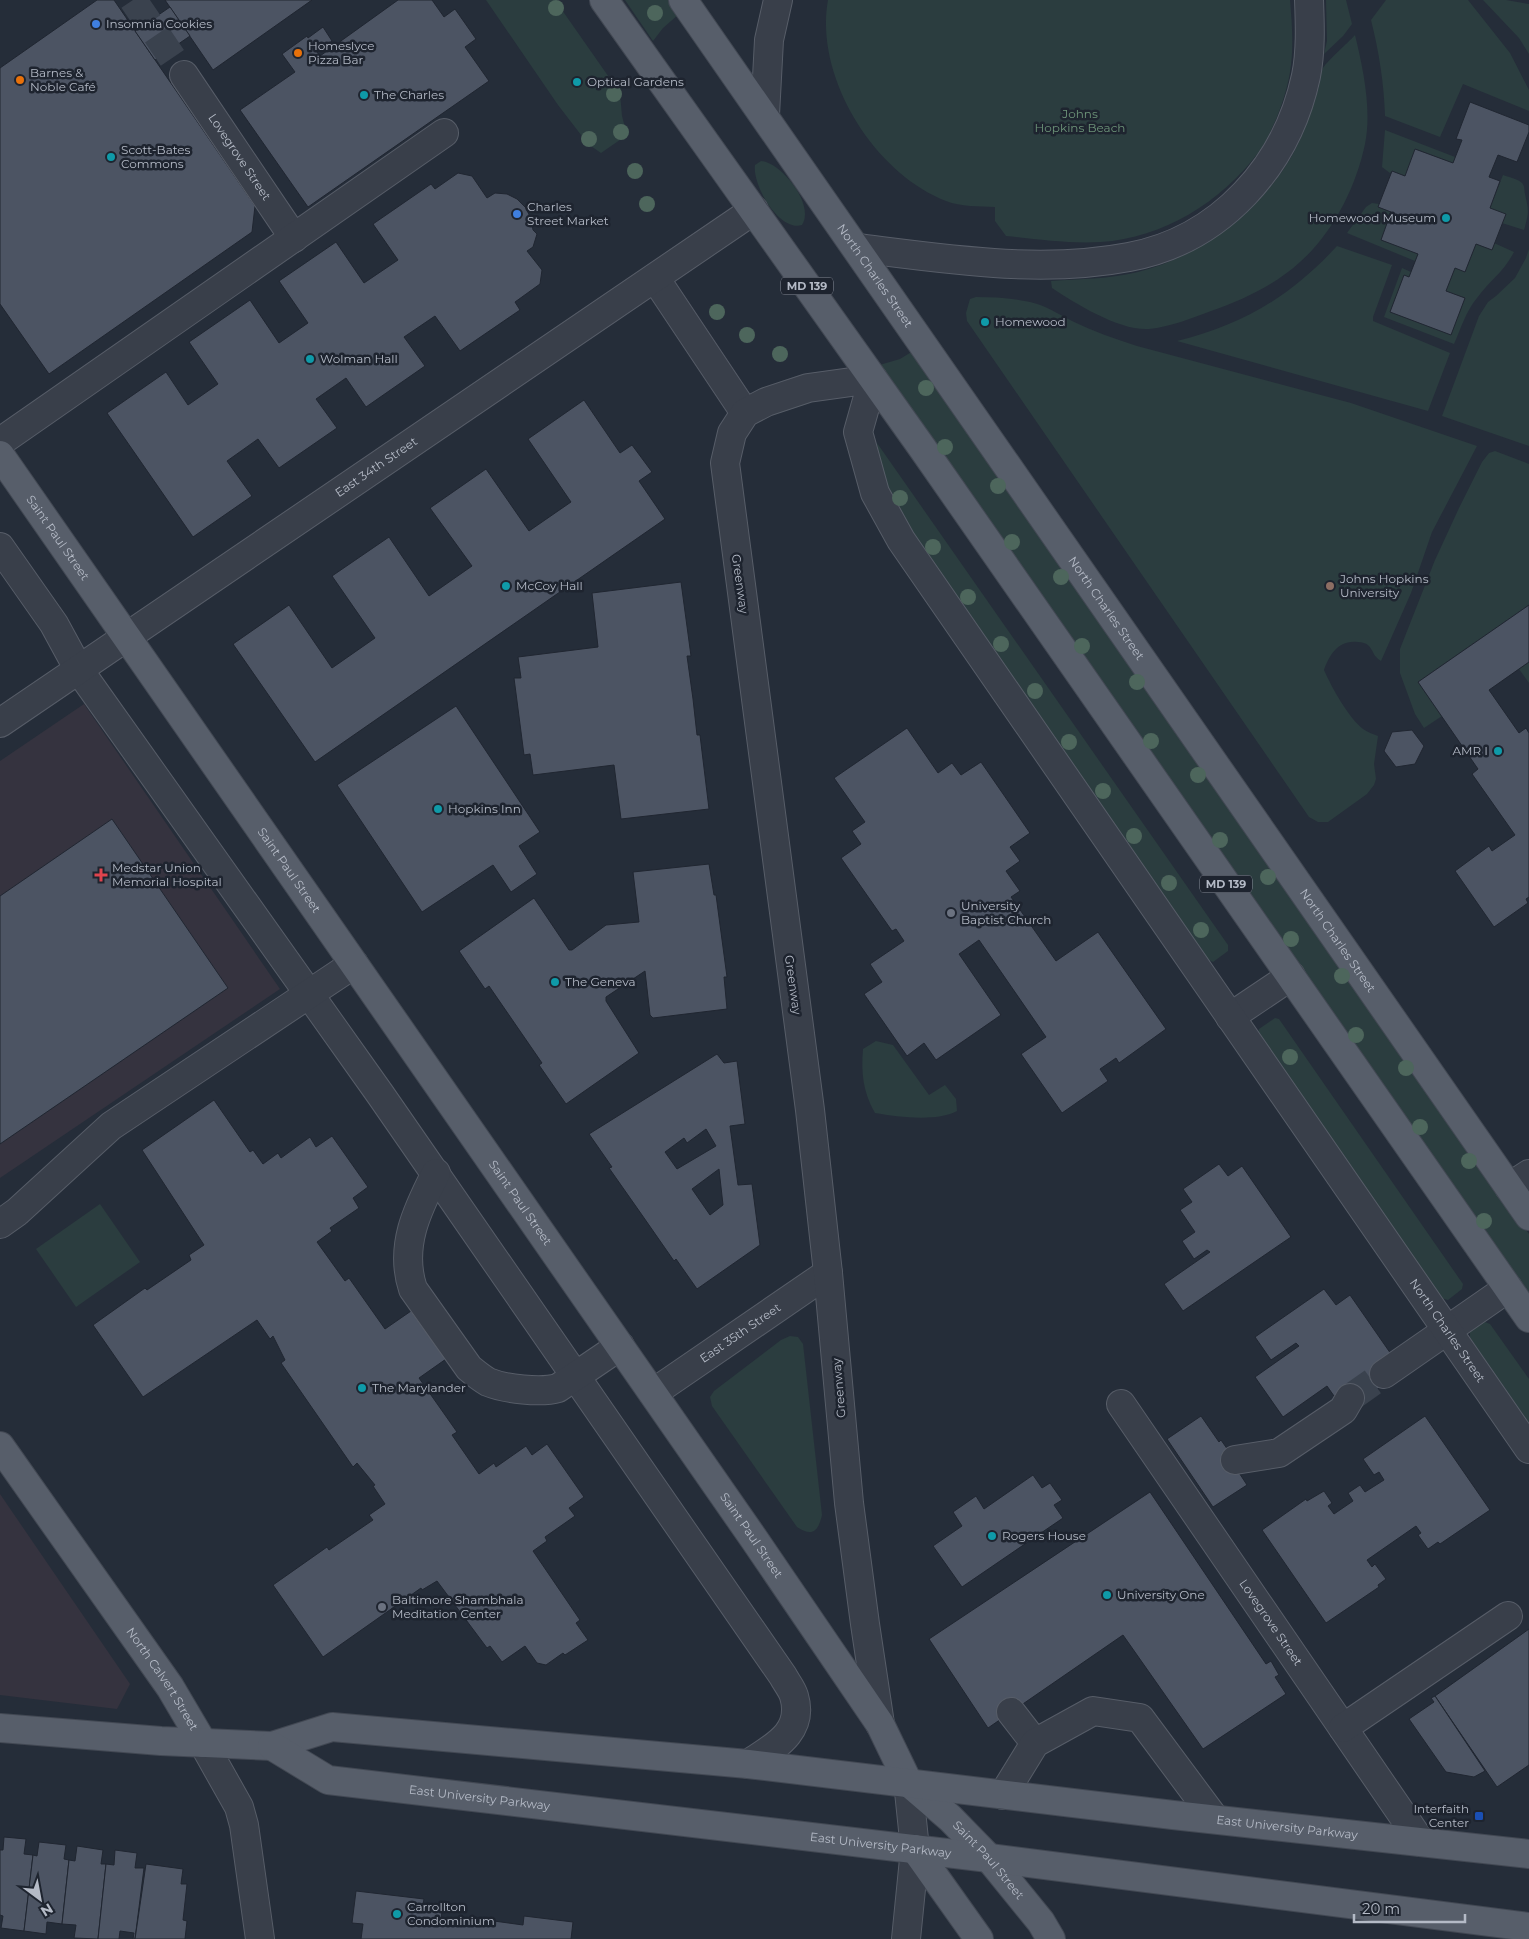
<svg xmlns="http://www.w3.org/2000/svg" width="1529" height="1939" font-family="Montserrat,sans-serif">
  <rect width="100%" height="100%" fill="#252d39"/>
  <!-- medical -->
  <g fill="#35333f">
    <polygon points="84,704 280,989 0,1178 0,761"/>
    <polygon points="0,1494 130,1684 117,1709 0,1695"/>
  </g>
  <!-- green -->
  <g fill="#2b3d3f">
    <polygon points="486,0 555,0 620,93 622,116 627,135 601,153 588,144 558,105"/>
    <polygon points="625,0 669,0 679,14 663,28 653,41"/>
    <path d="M828,0H1290C1292,24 1294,48 1290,72C1286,97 1273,132 1258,153C1221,202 1163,238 1101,242C1069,244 1037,239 1006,236L995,221V207C979,206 961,207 946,201C874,173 814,77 828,0Z"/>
    <polygon points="1326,0 1346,0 1352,24 1343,36 1324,54 1327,41"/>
    <path d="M1386,0H1468L1510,53L1529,90V111L1463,84L1440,137L1385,116C1384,83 1379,52 1371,20Z"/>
    <polygon points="1483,0 1506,0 1529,4 1529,54 1519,38"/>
    <path d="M1355,35C1363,68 1372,110 1365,144C1356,187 1333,233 1300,262C1275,285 1243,300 1211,311C1192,318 1170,327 1149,329C1120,331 1076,304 1052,288L1051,281C1079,279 1110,279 1138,272C1202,256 1264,209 1295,150C1305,131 1312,110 1318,90C1320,83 1320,73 1323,68C1329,59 1347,44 1355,35Z"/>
    <polygon points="1385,130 1455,157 1453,163 1416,149 1405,176 1392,171 1390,173 1382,167"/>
    <path d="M761,161C782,163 815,205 802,225C779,232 752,185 755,165Z"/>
    <path d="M1503,175C1508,177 1518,179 1522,183C1525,186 1524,190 1525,194C1529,212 1529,212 1524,230L1502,223L1490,208Z"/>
    <polygon points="1372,203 1379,204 1378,207 1391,212 1381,240 1418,254 1415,261 1347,233 1366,207"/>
    <path d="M1494,243L1514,252C1503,273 1490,280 1477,298C1466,311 1461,328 1454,344L1384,317L1402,268L1411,272L1409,277L1404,275L1390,312L1451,335L1465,298L1446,291L1455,268L1465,272L1476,244L1492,250Z"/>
    <path d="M1337,246L1392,265L1373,317V321L1450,353L1428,411L1177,341C1243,325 1291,296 1337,246Z"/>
    <polygon points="1529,249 1529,446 1442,416 1479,316 1488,302 1496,296 1515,278 1526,258"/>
    <path d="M976,297C994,297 1012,298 1030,302C1045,305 1058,314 1072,321C1093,331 1115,339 1137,346L1351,403L1477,446L1432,532L1411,593L1381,661C1372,655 1375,653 1369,646C1366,643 1362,642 1358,642C1339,639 1329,655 1324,670C1332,688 1348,717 1363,729C1367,732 1373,734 1378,736L1374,764L1376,779L1374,785L1367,794L1328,822H1318L1309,817L967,321L966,313L970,299Z"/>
    <polygon points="913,351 1529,1234 1529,1299 876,366 900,359"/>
    <polygon points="877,443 1228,945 1228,951 1213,962 1207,959 891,503 882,474"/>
    <polygon points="1495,451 1529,464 1529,605 1418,682 1442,716 1424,728 1415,714 1400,673 1400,649 1435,560 1459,508 1482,462 1489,453"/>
    <polygon points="1529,662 1529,683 1519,669"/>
    <polygon points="1275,1018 1279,1019 1463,1284 1462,1289 1448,1300 1441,1298 1257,1035 1259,1029"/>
    <path d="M876,1041L893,1045L929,1095L945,1085L956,1099L957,1111C936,1122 899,1117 875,1113C863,1092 861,1073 863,1049Z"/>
    <polygon points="100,1204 140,1262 76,1307 36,1249"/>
    <polygon points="1485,1322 1490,1324 1529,1379 1529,1423 1470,1338 1470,1331"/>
    <path d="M790,1336L798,1337L803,1344L822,1515C818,1532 812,1537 797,1527L712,1406L710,1397L714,1391L781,1340Z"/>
  </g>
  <!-- building -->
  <g fill="#4c5463" stroke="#202631" fill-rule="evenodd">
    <polygon points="97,0 114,0 255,206 252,232 49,374 0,304 0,68"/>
    <polygon points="165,0 312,0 213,70"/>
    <polygon points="398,0 432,0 444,17 455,9 476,39 465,47 489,81 308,207 240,110 295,72 282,54 307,36 308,38 323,27 332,41 317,52 320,56"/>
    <polygon points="170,7 190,36 155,60 135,31"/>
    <polygon points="1470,102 1529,125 1529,132 1517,162 1498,155 1489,177 1500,181 1490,208 1506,214 1492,250 1476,244 1465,272 1455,268 1446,291 1465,298 1451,335 1390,312 1404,275 1409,277 1418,254 1381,240 1391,212 1378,207 1392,171 1405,176 1415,149 1453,163 1462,140 1456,139"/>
    <polygon points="458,173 472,176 487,198 495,193 507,194 517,199 526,208 531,219 533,230 537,234 533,247 527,251 542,270 540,284 515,302 520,310 460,351 435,316 404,337 425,366 366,407 346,378 316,399 337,428 279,468 258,439 227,461 252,496 193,537 107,413 166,372 188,405 218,384 189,342 250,300 279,343 308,323 279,281 336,242 364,283 398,260 373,224 431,184 435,189"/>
    <polygon points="584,400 620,453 632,445 652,472 639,481 665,519 315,762 233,644 289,605 332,668 375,638 332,576 389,537 429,596 472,566 430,508 486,469 529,531 571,502 528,439"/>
    <polygon points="681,582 691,656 687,656 693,699 697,735 700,735 709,809 621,819 614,765 533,775 530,754 524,755 514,678 521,678 518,657 598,647 592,593"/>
    <polygon points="1529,605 1529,662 1489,690 1519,733 1526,728 1529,733 1529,897 1526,899 1528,903 1494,927 1455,871 1489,846 1492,851 1515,835 1472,774 1478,769 1418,682"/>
    <polygon points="456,706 540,832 519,846 537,874 511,892 493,865 422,912 337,785"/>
    <polygon points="907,728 938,773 952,763 961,775 981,762 1030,833 1010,847 1020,861 1006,871 1020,891 1011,897 1056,961 1098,932 1166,1029 1119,1063 1116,1058 1100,1069 1108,1081 1062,1113 1021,1054 1046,1037 979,940 959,954 1001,1015 936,1060 924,1043 907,1056 864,994 882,982 870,964 904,941 896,929 892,931 841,858 861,844 852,831 865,822 834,778"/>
    <polygon points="1412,730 1424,746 1415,764 1396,767 1384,751 1392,732"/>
    <polygon points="112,819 228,988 0,1144 0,896"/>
    <polygon points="709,864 714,895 716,895 727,977 724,977 727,1009 653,1018 650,1015 645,971 606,997 606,1001 639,1053 566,1104 539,1065 542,1063 489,986 485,989 459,951 534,898 569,950 572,950 606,925 639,922 633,872"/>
    <path d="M717,1054L724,1063L737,1061L745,1124L730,1126L738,1185L752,1184L760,1245L697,1289L676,1259L674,1261L642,1215L609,1168L612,1167L589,1134ZM706,1129L716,1146L677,1169L665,1152L684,1138L687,1143ZM719,1169L723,1205L710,1215L692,1189Z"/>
    <polygon points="214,1100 250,1152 253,1150 263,1164 278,1153 281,1158 310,1137 316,1147 332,1136 368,1187 353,1198 359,1208 330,1228 332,1231 317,1242 345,1281 349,1278 385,1329 411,1311 446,1359 419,1378 457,1432 452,1435 479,1474 494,1463 496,1467 526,1446 532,1455 547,1444 584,1497 569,1508 575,1516 545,1537 547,1541 533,1551 580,1620 576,1623 588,1640 565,1655 563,1653 546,1665 537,1663 525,1646 502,1662 490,1646 487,1648 437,1581 422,1590 421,1588 323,1657 273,1585 327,1547 329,1550 373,1520 369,1515 385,1504 373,1486 375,1485 357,1463 353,1467 281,1363 285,1360 273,1336 270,1339 257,1320 143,1397 93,1325 145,1288 147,1290 191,1260 189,1255 204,1245 142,1150"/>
    <polygon points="1219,1164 1228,1176 1242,1166 1291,1237 1183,1311 1164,1284 1210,1252 1207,1250 1194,1259 1182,1241 1195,1232 1180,1210 1192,1202 1183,1189"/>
    <polygon points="1324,1289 1336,1305 1350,1295 1391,1354 1389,1381 1355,1404 1344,1389 1334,1396 1327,1386 1283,1417 1255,1377 1299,1346 1296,1343 1271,1360 1255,1337"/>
    <polygon points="1201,1416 1219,1442 1221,1440 1235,1460 1234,1465 1247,1485 1213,1507 1167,1439"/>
    <polygon points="1425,1416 1490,1510 1440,1544 1438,1542 1428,1549 1418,1535 1421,1533 1416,1526 1367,1560 1372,1567 1375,1564 1386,1579 1378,1585 1379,1587 1326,1623 1262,1530 1306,1499 1307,1501 1324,1491 1332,1503 1328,1506 1334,1514 1353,1501 1348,1493 1360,1485 1365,1492 1384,1480 1379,1472 1374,1475 1363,1459"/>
    <polygon points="1033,1475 1042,1488 1050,1483 1062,1500 1054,1505 1063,1518 962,1587 933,1546 962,1526 953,1512 976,1496 984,1509"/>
    <polygon points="1150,1492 1266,1664 1271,1661 1279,1675 1275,1677 1286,1694 1203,1749 1123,1635 988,1728 929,1639"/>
    <polygon points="1529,1629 1529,1765 1497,1787 1435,1696"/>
    <polygon points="1435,1696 1485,1771 1474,1777 1446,1772 1409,1719 1434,1702 1431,1698"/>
    <polygon points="4,1837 26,1839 24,1854 33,1855 24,1931 1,1928 3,1916 0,1915 0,1850 3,1850"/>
    <polygon points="39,1842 66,1845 64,1859 69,1860 62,1924 47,1922 46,1934 24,1931 33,1855 37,1856"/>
    <polygon points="77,1846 103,1850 101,1864 106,1864 98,1939 74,1938 76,1925 62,1924 69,1860 75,1861"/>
    <polygon points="115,1850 137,1853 135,1868 144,1868 135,1939 133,1939 134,1933 120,1931 119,1939 98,1939 106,1864 114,1865"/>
    <polygon points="146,1864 183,1869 181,1884 187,1884 183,1920 187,1921 185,1939 135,1939"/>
    <polygon points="356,1891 424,1899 422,1910 442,1912 441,1918 494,1925 494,1921 523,1925 524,1916 573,1922 571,1939 361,1939 363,1924 352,1923"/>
  </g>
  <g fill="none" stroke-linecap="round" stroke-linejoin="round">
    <!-- minor-tunnel -->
    <g stroke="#3a424e" stroke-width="28" stroke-dasharray="28 14" stroke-linecap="butt">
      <polyline points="133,0 184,75"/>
      <polyline points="1350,1398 1384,1374"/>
    </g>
    <!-- minor casing -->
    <g stroke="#575d68" stroke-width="30">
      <g id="minor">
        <path id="s1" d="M184,75L294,238"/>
        <polyline points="765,115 769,40 778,0"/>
        <path d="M857,248C945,259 1041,274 1129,257C1221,240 1287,165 1306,76C1311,51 1310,25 1309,0"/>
        <polyline points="655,278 745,413"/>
        <polyline points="0,442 444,133"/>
        <path d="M0,547L54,624L79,670L380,1094L783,1676C786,1682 792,1689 794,1696C805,1733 772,1748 748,1764"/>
        <path id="s2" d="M0,723L754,210"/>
        <polyline points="1230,1017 1291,976"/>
        <path d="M436,1173C417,1210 399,1247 413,1289L469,1368C475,1373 481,1378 488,1382C505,1389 541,1393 558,1388L620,1346"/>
        <polyline points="1509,1187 1529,1174"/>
        <polyline points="0,1224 17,1212 111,1126 354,964"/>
        <polyline points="1384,1374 1508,1288"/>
        <path id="s3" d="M653,1393L828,1273"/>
        <path id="s4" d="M1121,1404L1421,1842"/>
        <polyline points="1235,1460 1279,1453 1343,1410 1350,1398"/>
        <polyline points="1011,1712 1035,1743"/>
        <path id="s5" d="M880,1724L865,1624L849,1503L828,1273L810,1110L725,463L732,433L745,413L766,402L808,388L873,379L858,432L875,493L901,540L1529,1449"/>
        <polyline points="1343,1728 1508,1616"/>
        <polyline points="203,1743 239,1807 244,1825 260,1939"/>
        <polyline points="1003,1795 1035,1743 1093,1711 1140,1718 1215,1819"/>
        <polyline points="906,1939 915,1849 908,1782"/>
      </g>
    </g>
    <!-- major casing -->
    <g stroke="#424853" stroke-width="30">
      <g id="major">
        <polyline points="604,0 923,449 1529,1318"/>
        <path id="s6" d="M683,0L1529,1216"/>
        <path id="s7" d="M0,455L754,1539L880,1724L908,1782L950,1818L989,1858L1041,1922L1051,1939"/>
        <path id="s8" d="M0,1446L170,1687L203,1743"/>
        <path id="s9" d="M0,1728L161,1741L272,1746L332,1727L748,1764L1173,1815L1529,1854"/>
        <path id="s10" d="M272,1746L328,1780L989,1858L1529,1927"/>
        <polyline points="915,1849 979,1939"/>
      </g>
    </g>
    <!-- minor -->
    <use href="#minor" stroke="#393f4a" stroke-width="28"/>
    <!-- major -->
    <use href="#major" stroke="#575e6a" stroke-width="28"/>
  </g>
  <!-- trees -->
  <g fill="#4d665c">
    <circle cx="556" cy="8" r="8"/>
    <circle cx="655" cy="13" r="8"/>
    <circle cx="614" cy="94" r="8"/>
    <circle cx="621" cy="132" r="8"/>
    <circle cx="589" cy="139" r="8"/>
    <circle cx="635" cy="171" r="8"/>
    <circle cx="647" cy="204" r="8"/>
    <circle cx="717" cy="312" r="8"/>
    <circle cx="747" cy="335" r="8"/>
    <circle cx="780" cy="354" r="8"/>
    <circle cx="926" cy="388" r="8"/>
    <circle cx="945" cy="447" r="8"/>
    <circle cx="998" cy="486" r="8"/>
    <circle cx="900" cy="498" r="8"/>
    <circle cx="1012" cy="542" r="8"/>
    <circle cx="933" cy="547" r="8"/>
    <circle cx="1061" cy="577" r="8"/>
    <circle cx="968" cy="597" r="8"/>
    <circle cx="1001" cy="644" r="8"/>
    <circle cx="1082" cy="646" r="8"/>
    <circle cx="1137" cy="682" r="8"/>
    <circle cx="1035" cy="691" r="8"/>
    <circle cx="1151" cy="741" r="8"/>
    <circle cx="1069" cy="742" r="8"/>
    <circle cx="1198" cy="775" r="8"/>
    <circle cx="1103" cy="791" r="8"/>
    <circle cx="1134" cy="836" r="8"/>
    <circle cx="1220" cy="840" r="8"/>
    <circle cx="1268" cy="877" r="8"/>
    <circle cx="1169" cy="883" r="8"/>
    <circle cx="1201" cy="930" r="8"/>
    <circle cx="1291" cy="939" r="8"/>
    <circle cx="1342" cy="976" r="8"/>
    <circle cx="1356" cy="1035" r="8"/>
    <circle cx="1290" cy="1057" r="8"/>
    <circle cx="1406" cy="1068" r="8"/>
    <circle cx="1420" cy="1127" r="8"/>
    <circle cx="1469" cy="1161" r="8"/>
    <circle cx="1484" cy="1221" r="8"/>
  </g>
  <!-- markers -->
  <g fill="#3f7fe0" stroke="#1e242f" stroke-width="2">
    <circle cx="96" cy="24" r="5"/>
    <circle cx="517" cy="214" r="5"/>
  </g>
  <g fill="#e8710a" stroke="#1e242f" stroke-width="2">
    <circle cx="298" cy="53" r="5"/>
    <circle cx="20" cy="80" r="5"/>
  </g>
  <g fill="#0f9aa8" stroke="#1e242f" stroke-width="2">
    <circle cx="577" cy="82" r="5"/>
    <circle cx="364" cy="95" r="5"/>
    <circle cx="111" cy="157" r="5"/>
    <circle cx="1446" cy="218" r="5"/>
    <circle cx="985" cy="322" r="5"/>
    <circle cx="310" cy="359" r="5"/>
    <circle cx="506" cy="586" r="5"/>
    <circle cx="1498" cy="751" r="5"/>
    <circle cx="438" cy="809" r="5"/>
    <circle cx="555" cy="982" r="5"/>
    <circle cx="362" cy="1388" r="5"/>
    <circle cx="992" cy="1536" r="5"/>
    <circle cx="1107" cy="1595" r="5"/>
    <circle cx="397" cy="1914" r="5"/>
  </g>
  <circle fill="#8d6e63" stroke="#1e242f" stroke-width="2" cx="1330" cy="586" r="5"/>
  <path fill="#e0444e" stroke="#1e242f" stroke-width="2" d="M98.5 867.5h5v5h5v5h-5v5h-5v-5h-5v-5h5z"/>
  <g fill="#6b7280" stroke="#1e242f" stroke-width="2">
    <circle cx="951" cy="913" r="5"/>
    <circle cx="382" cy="1607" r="5"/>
  </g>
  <rect fill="#1a4fb4" stroke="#1e242f" stroke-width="2" x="1474" y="1811" width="10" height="10" rx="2.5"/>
  <g text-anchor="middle" stroke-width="5" stroke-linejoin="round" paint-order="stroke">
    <!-- shield labels -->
    <g fill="#1e242f" stroke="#878d99" stroke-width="1">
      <rect x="781" y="277.5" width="52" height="17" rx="4"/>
      <rect x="1200" y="875.5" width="52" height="17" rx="4"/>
    </g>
    <g font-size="11" font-weight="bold" fill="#b4bac6">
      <text x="807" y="290">MD 139</text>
      <text x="1226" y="888">MD 139</text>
    </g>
    <!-- poi labels -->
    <g font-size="12" fill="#b4bac6" stroke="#1e242f" text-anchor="start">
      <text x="106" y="28">Insomnia Cookies</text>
      <text x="308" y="50">Homeslyce<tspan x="308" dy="14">Pizza Bar</tspan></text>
      <text x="30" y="77">Barnes &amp;<tspan x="30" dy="14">Noble Café</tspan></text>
      <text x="587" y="86">Optical Gardens</text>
      <text x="374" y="99">The Charles</text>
      <text x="121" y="154">Scott-Bates<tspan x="121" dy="14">Commons</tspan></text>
      <text x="527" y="211">Charles<tspan x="527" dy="14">Street Market</tspan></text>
      <text x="1436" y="222" text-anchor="end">Homewood Museum</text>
      <text x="995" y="326">Homewood</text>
      <text x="320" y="363">Wolman Hall</text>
      <text x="1340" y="583">Johns Hopkins<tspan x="1340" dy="14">University</tspan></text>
      <text x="516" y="590">McCoy Hall</text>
      <text x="1488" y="755" text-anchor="end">AMR I</text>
      <text x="448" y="813">Hopkins Inn</text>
      <text x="112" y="872">Medstar Union<tspan x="112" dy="14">Memorial Hospital</tspan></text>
      <text x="961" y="910">University<tspan x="961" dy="14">Baptist Church</tspan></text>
      <text x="565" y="986">The Geneva</text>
      <text x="372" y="1392">The Marylander</text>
      <text x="1002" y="1540">Rogers House</text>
      <text x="1117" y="1599">University One</text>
      <text x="392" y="1604">Baltimore Shambhala<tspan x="392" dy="14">Meditation Center</tspan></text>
      <text x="1469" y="1813" text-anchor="end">Interfaith<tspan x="1469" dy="14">Center</tspan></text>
      <text x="407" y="1911">Carrollton<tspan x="407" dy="14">Condominium</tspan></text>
    </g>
    <!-- park labels -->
    <g font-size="12" fill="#6d9479" stroke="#1e242f">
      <text x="1080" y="118">Johns<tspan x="1080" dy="14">Hopkins Beach</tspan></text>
    </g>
    <!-- street labels -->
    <g font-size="12" fill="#b4bac6" stroke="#1e242f">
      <text dy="4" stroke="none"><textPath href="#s1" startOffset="99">Lovegrove Street</textPath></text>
      <text dy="4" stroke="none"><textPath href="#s6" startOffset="336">North Charles Street</textPath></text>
      <text dy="4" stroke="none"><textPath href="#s2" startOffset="455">East 34th Street</textPath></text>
      <text dy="4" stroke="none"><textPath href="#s7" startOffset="101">Saint Paul Street</textPath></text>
      <text transform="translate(740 584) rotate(82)" y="4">Greenway</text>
      <text dy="4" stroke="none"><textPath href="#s6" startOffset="741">North Charles Street</textPath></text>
      <text dy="4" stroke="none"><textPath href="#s7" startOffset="506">Saint Paul Street</textPath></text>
      <text dy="4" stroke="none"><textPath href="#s6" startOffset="1146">North Charles Street</textPath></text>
      <text transform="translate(793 985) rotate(82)" y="4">Greenway</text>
      <text dy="4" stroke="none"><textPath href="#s7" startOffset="911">Saint Paul Street</textPath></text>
      <text dy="4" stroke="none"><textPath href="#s5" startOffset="2592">North Charles Street</textPath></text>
      <text dy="4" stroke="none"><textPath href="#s3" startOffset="106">East 35th Street</textPath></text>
      <text transform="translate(839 1388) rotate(-95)" y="4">Greenway</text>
      <text dy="4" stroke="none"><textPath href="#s7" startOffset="1316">Saint Paul Street</textPath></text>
      <text dy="4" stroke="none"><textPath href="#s4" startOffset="265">Lovegrove Street</textPath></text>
      <text dy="4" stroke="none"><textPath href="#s8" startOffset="284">North Calvert Street</textPath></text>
      <text dy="4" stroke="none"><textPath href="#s10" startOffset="218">East University Parkway</textPath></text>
      <text dy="4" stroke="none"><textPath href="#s9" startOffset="1296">East University Parkway</textPath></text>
      <text dy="4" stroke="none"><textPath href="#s10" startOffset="622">East University Parkway</textPath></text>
      <text dy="4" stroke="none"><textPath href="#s7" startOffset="1721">Saint Paul Street</textPath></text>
    </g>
  </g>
  <!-- north arrow -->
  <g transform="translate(40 1899) rotate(148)" stroke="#1e242f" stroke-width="4" paint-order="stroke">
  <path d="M0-4L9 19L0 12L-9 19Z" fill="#b4bac6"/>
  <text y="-8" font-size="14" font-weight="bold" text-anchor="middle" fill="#b4bac6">N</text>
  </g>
  <!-- scale -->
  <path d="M1354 1914v8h111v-8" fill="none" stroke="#b4bac6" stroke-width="2.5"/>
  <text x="1362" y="1914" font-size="15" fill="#b4bac6" stroke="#1e242f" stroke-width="4" paint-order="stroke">20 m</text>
</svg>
